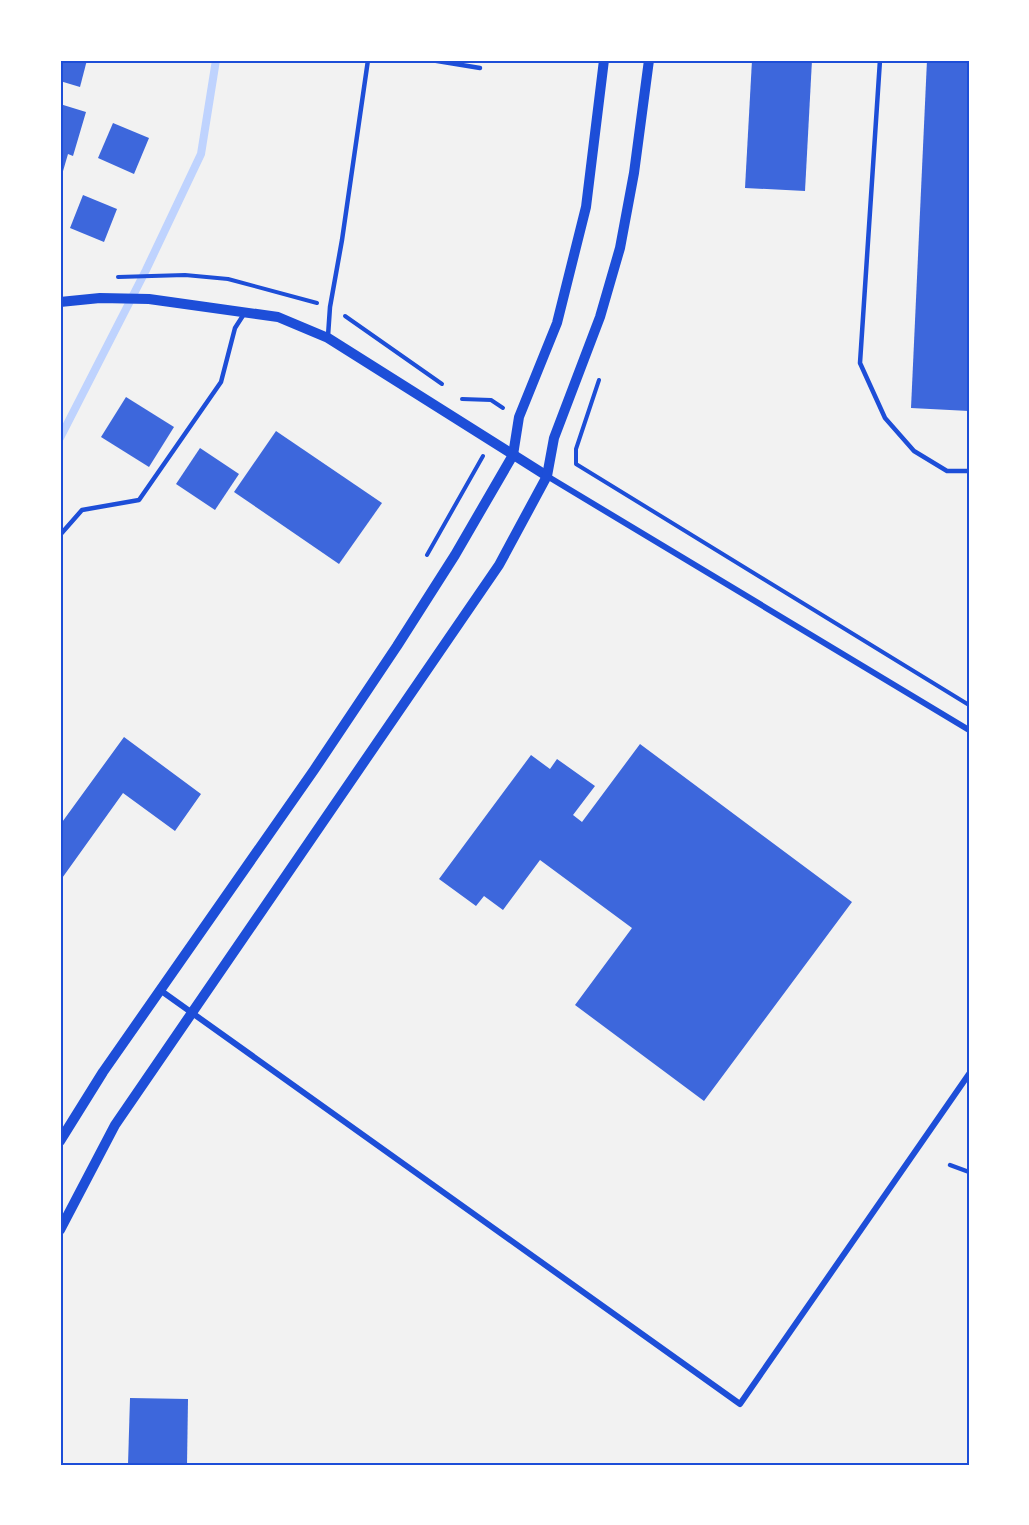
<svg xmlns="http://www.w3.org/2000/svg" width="1029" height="1525" font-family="Poppins,sans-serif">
  <rect width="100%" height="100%" fill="#f2f2f2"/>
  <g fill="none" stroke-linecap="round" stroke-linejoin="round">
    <!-- stream -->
    <polyline stroke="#bfd3fe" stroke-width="8" points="60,438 146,270 201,154 216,60"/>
  </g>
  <!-- building -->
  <g fill="#3d67dc">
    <polygon points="60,60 87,60 80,87 60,81"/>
    <polygon points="752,60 812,60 805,191 745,188"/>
    <polygon points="927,60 969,60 969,411 911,408"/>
    <polygon points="60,104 86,112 73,156 68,154 61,178"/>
    <polygon points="113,123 149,138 134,174 98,158"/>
    <polygon points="83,195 117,209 104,242 70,228"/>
    <polygon points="126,397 174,427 149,467 101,437"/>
    <polygon points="276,431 382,503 339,564 234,492"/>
    <polygon points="200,448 239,474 215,510 176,484"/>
    <polygon points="124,737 201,794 175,831 123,793 60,881 60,825"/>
    <polygon points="640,744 852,902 704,1101 575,1005 632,928 540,860 503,910 484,896 476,906 439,879 531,755 550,769 557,759 595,786 573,815 582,822"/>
    <polygon points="130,1398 188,1399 187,1465 128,1465"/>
  </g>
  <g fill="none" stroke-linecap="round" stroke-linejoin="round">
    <!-- path -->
    <g stroke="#1d4ed8" stroke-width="4">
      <polyline points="118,277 185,275 228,279 317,303"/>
      <polyline points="345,316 442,384"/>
      <polyline points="599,380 576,449 576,464 969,705"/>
      <polyline points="462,399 491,400 503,408"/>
      <polyline points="427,555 483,456"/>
    </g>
    <!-- service -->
    <g stroke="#1d4ed8" stroke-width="4.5">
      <polyline points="431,60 480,68"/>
      <polyline points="880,60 860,363 885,418 914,451 947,471 969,471"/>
      <polyline points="328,336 330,307 342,240 368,60"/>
      <polyline points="60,535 82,510 139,500 221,382 235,328 244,314"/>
      <polyline points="950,1165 969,1172"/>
    </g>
    <!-- minor -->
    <g stroke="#1d4ed8" stroke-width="6">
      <polyline points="547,476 969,730"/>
      <polyline points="160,990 740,1404 969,1074"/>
    </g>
    <!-- tertiary -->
    <g stroke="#1d4ed8" stroke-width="10">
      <polyline points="60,302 100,298 149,299 278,317 328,338 547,476"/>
      <polyline points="60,1141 103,1072 314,770 397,646 455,555 513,455 519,417 557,323 586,207 604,60"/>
      <polyline points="60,1230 115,1125 499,565 547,476 554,438 600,317 620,248 634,173 649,60"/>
    </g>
  </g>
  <!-- border -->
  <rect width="1029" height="1525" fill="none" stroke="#ffffff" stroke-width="123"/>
  <rect x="62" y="62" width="906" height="1402" fill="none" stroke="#1d4ed8" stroke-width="2"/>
</svg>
